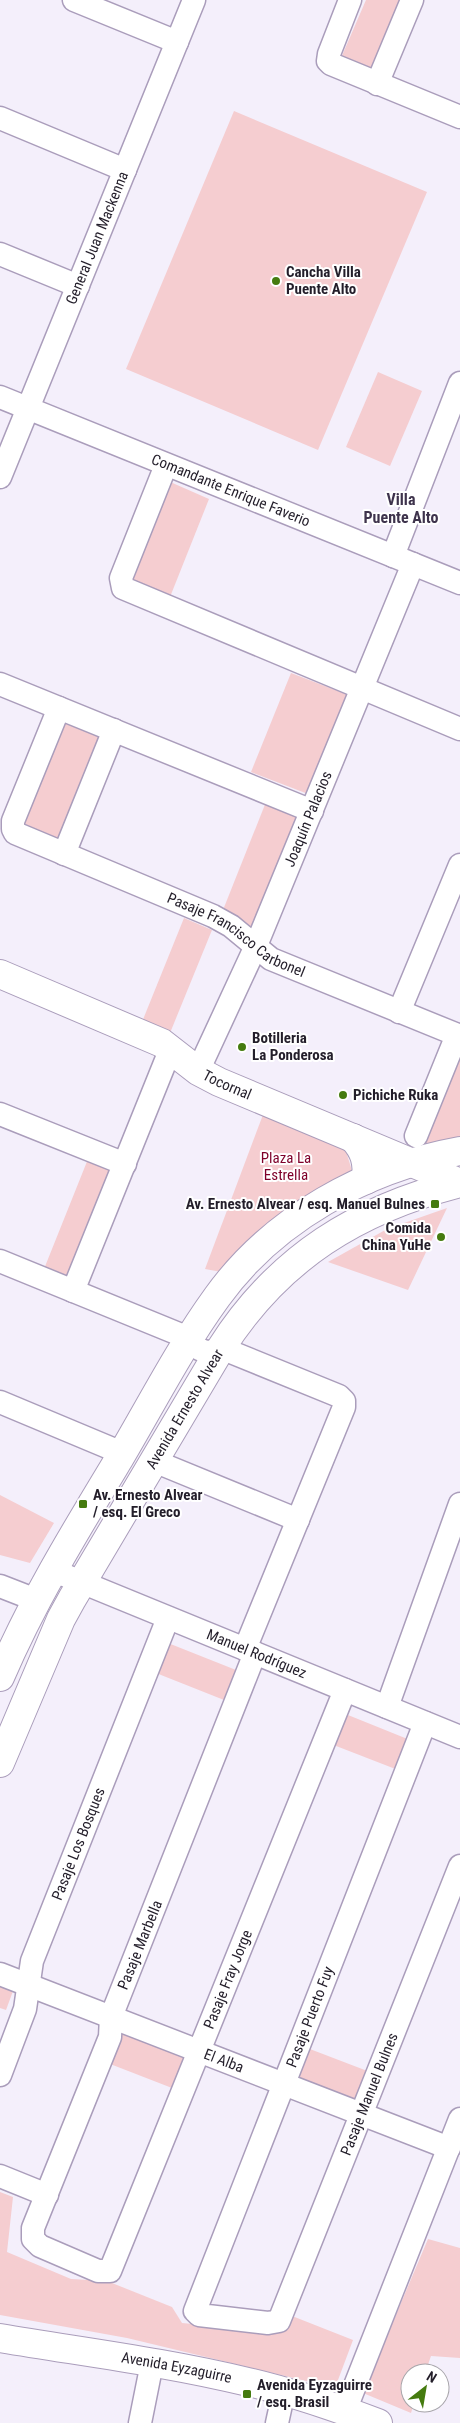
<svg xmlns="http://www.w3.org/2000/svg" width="460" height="2423" font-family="'Roboto Condensed',sans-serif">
  <rect width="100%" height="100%" fill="#f4effb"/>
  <!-- green -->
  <g fill="#f5cdd0">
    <polygon points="366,0 402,0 372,71 341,58"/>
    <polygon points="234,111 427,192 318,450 126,369"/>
    <polygon points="378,372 422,391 390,466 346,447"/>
    <polygon points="168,481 209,499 170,597 128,577"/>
    <polygon points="291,673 351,696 308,794 251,772"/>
    <polygon points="64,717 101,734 59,841 19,824"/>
    <polygon points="266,802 299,817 250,929 223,910"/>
    <polygon points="184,918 212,930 170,1033 142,1022"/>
    <polygon points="460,1059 460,1138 423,1146"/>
    <polygon points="264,1112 345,1148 353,1174 227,1273 205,1269"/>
    <polygon points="88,1159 114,1170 71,1280 44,1269"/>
    <polygon points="447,1208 408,1290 328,1262 387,1229"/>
    <polygon points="0,1495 54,1523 30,1563 0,1555"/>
    <polygon points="168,1643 236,1670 224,1700 156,1673"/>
    <polygon points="343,1713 410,1740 398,1770 331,1744"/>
    <polygon points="0,1986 13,1991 6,2010 0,2008"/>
    <polygon points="117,2031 184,2058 172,2088 105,2062"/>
    <polygon points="302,2046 370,2072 358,2103 291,2076"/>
    <polygon points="0,2192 13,2197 7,2252 71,2279 107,2281 172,2307 182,2323 278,2332 287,2314 353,2340 335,2388 127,2338 0,2315"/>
    <polygon points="428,2239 460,2248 460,2358 431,2356 425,2373 410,2373 410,2403 414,2403 411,2413 363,2393"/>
  </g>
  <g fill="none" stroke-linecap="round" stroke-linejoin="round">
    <!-- minor casing -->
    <g stroke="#aa9dbb" stroke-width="25">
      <g id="minor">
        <polyline points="74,0 177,42"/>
        <polyline points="350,0 329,54 328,61 331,64 460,117"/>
        <polyline points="377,84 412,0"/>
        <polyline points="0,118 125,170"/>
        <polyline points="0,254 78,286"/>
        <path id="s1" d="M0,397L460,583"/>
        <polyline points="166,465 121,578 123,588 460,729"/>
        <path id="s2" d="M0,477L194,0"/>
        <polyline points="393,556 460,383"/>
        <polyline points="0,684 312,811"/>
        <path id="s3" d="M59,708L13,821V829L15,833L213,916L231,926L271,959L460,1036"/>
        <polyline points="64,854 114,730"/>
        <polyline points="399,1012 460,865"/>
        <path id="s4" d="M198,1071L255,948L413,564"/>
        <polyline points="0,1114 125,1164"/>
        <polyline points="416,1136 457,1035"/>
        <path d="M0,1261L191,1339C197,1352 209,1355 221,1348L339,1396L344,1401V1407L245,1649"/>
        <polyline points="73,1291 171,1048"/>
        <polyline points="0,1402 122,1453"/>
        <polyline points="154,1461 298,1520"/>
        <path id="s5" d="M52,1570L460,1737"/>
        <polyline points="0,1586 36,1600"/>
        <path id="s6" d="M255,1653L111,2017L110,2037L33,2228V2239L40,2246L98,2271H110L345,1690"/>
        <polyline points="387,1707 460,1504"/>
        <path id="s7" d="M425,1723L195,2311L199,2315L268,2323L279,2321L460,1866"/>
        <path id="s8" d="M0,1974L449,2148"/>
        <path id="s9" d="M0,2075L25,2009L32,1961L168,1618"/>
        <polyline points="0,2176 47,2195"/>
        <polyline points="345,2411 460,2119"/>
        <polyline points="140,2423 152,2363"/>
        <polyline points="277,2423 284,2391"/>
      </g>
    </g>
    <!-- tertiary casing -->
    <g stroke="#aa9dbb" stroke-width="30">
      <g id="tertiary">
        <path id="s10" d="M0,974L162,1043L198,1071L219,1082L460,1183"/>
      </g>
    </g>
    <!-- secondary casing -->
    <g stroke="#aa9dbb" stroke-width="30">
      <g id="secondary">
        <path d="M353,1138C365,1151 368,1163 366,1180"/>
        <path d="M0,1677C33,1600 76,1530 119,1459C151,1405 180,1348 217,1297C273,1219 366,1168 460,1151"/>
        <path id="s11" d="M0,1763L61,1619L72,1599L221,1348C279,1257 358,1209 460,1183"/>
      </g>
    </g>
    <!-- primary casing -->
    <g stroke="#aa9dbb" stroke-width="30">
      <g id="primary">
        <path id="s12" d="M0,2338C83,2352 166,2362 248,2382C292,2392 335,2407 378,2423"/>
      </g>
    </g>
    <!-- minor -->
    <use href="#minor" stroke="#fff" stroke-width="22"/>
    <!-- tertiary -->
    <use href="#tertiary" stroke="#fff" stroke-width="28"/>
    <!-- secondary -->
    <use href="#secondary" stroke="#fff" stroke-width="28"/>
    <!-- primary -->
    <use href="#primary" stroke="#fff" stroke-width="28"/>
  </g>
  <!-- markers -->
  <g fill="#457b0f" stroke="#fff" stroke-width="2">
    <circle cx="276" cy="281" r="5"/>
    <circle cx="242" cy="1047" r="5"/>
    <circle cx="343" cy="1095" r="5"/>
    <rect x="430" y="1199" width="10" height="10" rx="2.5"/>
    <circle cx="441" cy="1237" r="5"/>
    <rect x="78" y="1499" width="10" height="10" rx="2.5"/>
    <rect x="242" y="2389" width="10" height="10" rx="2.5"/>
  </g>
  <g text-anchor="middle" stroke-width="4" stroke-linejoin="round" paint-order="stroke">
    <!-- street labels -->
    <g font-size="15" fill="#231e2a" stroke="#fff">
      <text dy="5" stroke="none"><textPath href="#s2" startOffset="258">General Juan Mackenna</textPath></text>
      <text dy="5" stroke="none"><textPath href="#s1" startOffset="249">Comandante Enrique Faverio</textPath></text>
      <text dy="5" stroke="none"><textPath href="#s4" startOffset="275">Joaquín Palacios</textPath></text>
      <text dy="5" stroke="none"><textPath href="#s3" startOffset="379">Pasaje Francisco Carbonel</textPath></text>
      <text dy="5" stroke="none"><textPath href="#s10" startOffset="254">Tocornal</textPath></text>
      <text dy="5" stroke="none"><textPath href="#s11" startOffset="400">Avenida Ernesto Alvear</textPath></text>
      <text dy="5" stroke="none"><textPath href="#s5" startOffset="221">Manuel Rodríguez</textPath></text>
      <text dy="5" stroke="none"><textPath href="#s9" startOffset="245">Pasaje Los Bosques</textPath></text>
      <text transform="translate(140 1945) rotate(-68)" y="5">Pasaje Marbella</text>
      <text dy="5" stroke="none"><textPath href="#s6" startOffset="1028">Pasaje Fray Jorge</textPath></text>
      <text transform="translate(310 2017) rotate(-69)" y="5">Pasaje Puerto Fuy</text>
      <text dy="5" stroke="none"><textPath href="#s8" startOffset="240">El Alba</textPath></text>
      <text dy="5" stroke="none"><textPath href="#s7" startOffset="962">Pasaje Manuel Bulnes</textPath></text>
      <text dy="5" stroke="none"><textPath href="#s12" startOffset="179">Avenida Eyzaguirre</textPath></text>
    </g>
    <!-- poi labels -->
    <g font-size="15" font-weight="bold" fill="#231e2a" stroke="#fff" text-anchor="start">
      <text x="286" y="277">Cancha Villa<tspan x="286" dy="17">Puente Alto</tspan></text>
      <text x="252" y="1043">Botilleria<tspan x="252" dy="17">La Ponderosa</tspan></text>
      <text x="353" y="1100">Pichiche Ruka</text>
      <text x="425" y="1209" text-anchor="end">Av. Ernesto Alvear / esq. Manuel Bulnes</text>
      <text x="431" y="1233" text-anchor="end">Comida<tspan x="431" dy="17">China YuHe</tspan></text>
      <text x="93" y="1500">Av. Ernesto Alvear<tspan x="93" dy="17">/ esq. El Greco</tspan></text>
      <text x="257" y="2390">Avenida Eyzaguirre<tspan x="257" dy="17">/ esq. Brasil</tspan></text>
    </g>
    <!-- park labels -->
    <g font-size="15" fill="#7e002a" stroke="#fff">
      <text x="286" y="1163">Plaza La<tspan x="286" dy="17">Estrella</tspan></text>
    </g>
    <!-- neighbourhood labels -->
    <g font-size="16" font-weight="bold" fill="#3e334c" stroke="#fff">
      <text x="401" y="505">Villa<tspan x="401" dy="18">Puente Alto</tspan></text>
    </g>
  </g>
  <!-- north arrow -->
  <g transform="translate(425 2388) rotate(31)"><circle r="24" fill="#ffffff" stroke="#a7a5aa"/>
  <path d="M0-4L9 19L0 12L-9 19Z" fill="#457b0f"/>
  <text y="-8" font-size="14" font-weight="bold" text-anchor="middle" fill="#231e2a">N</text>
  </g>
</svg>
